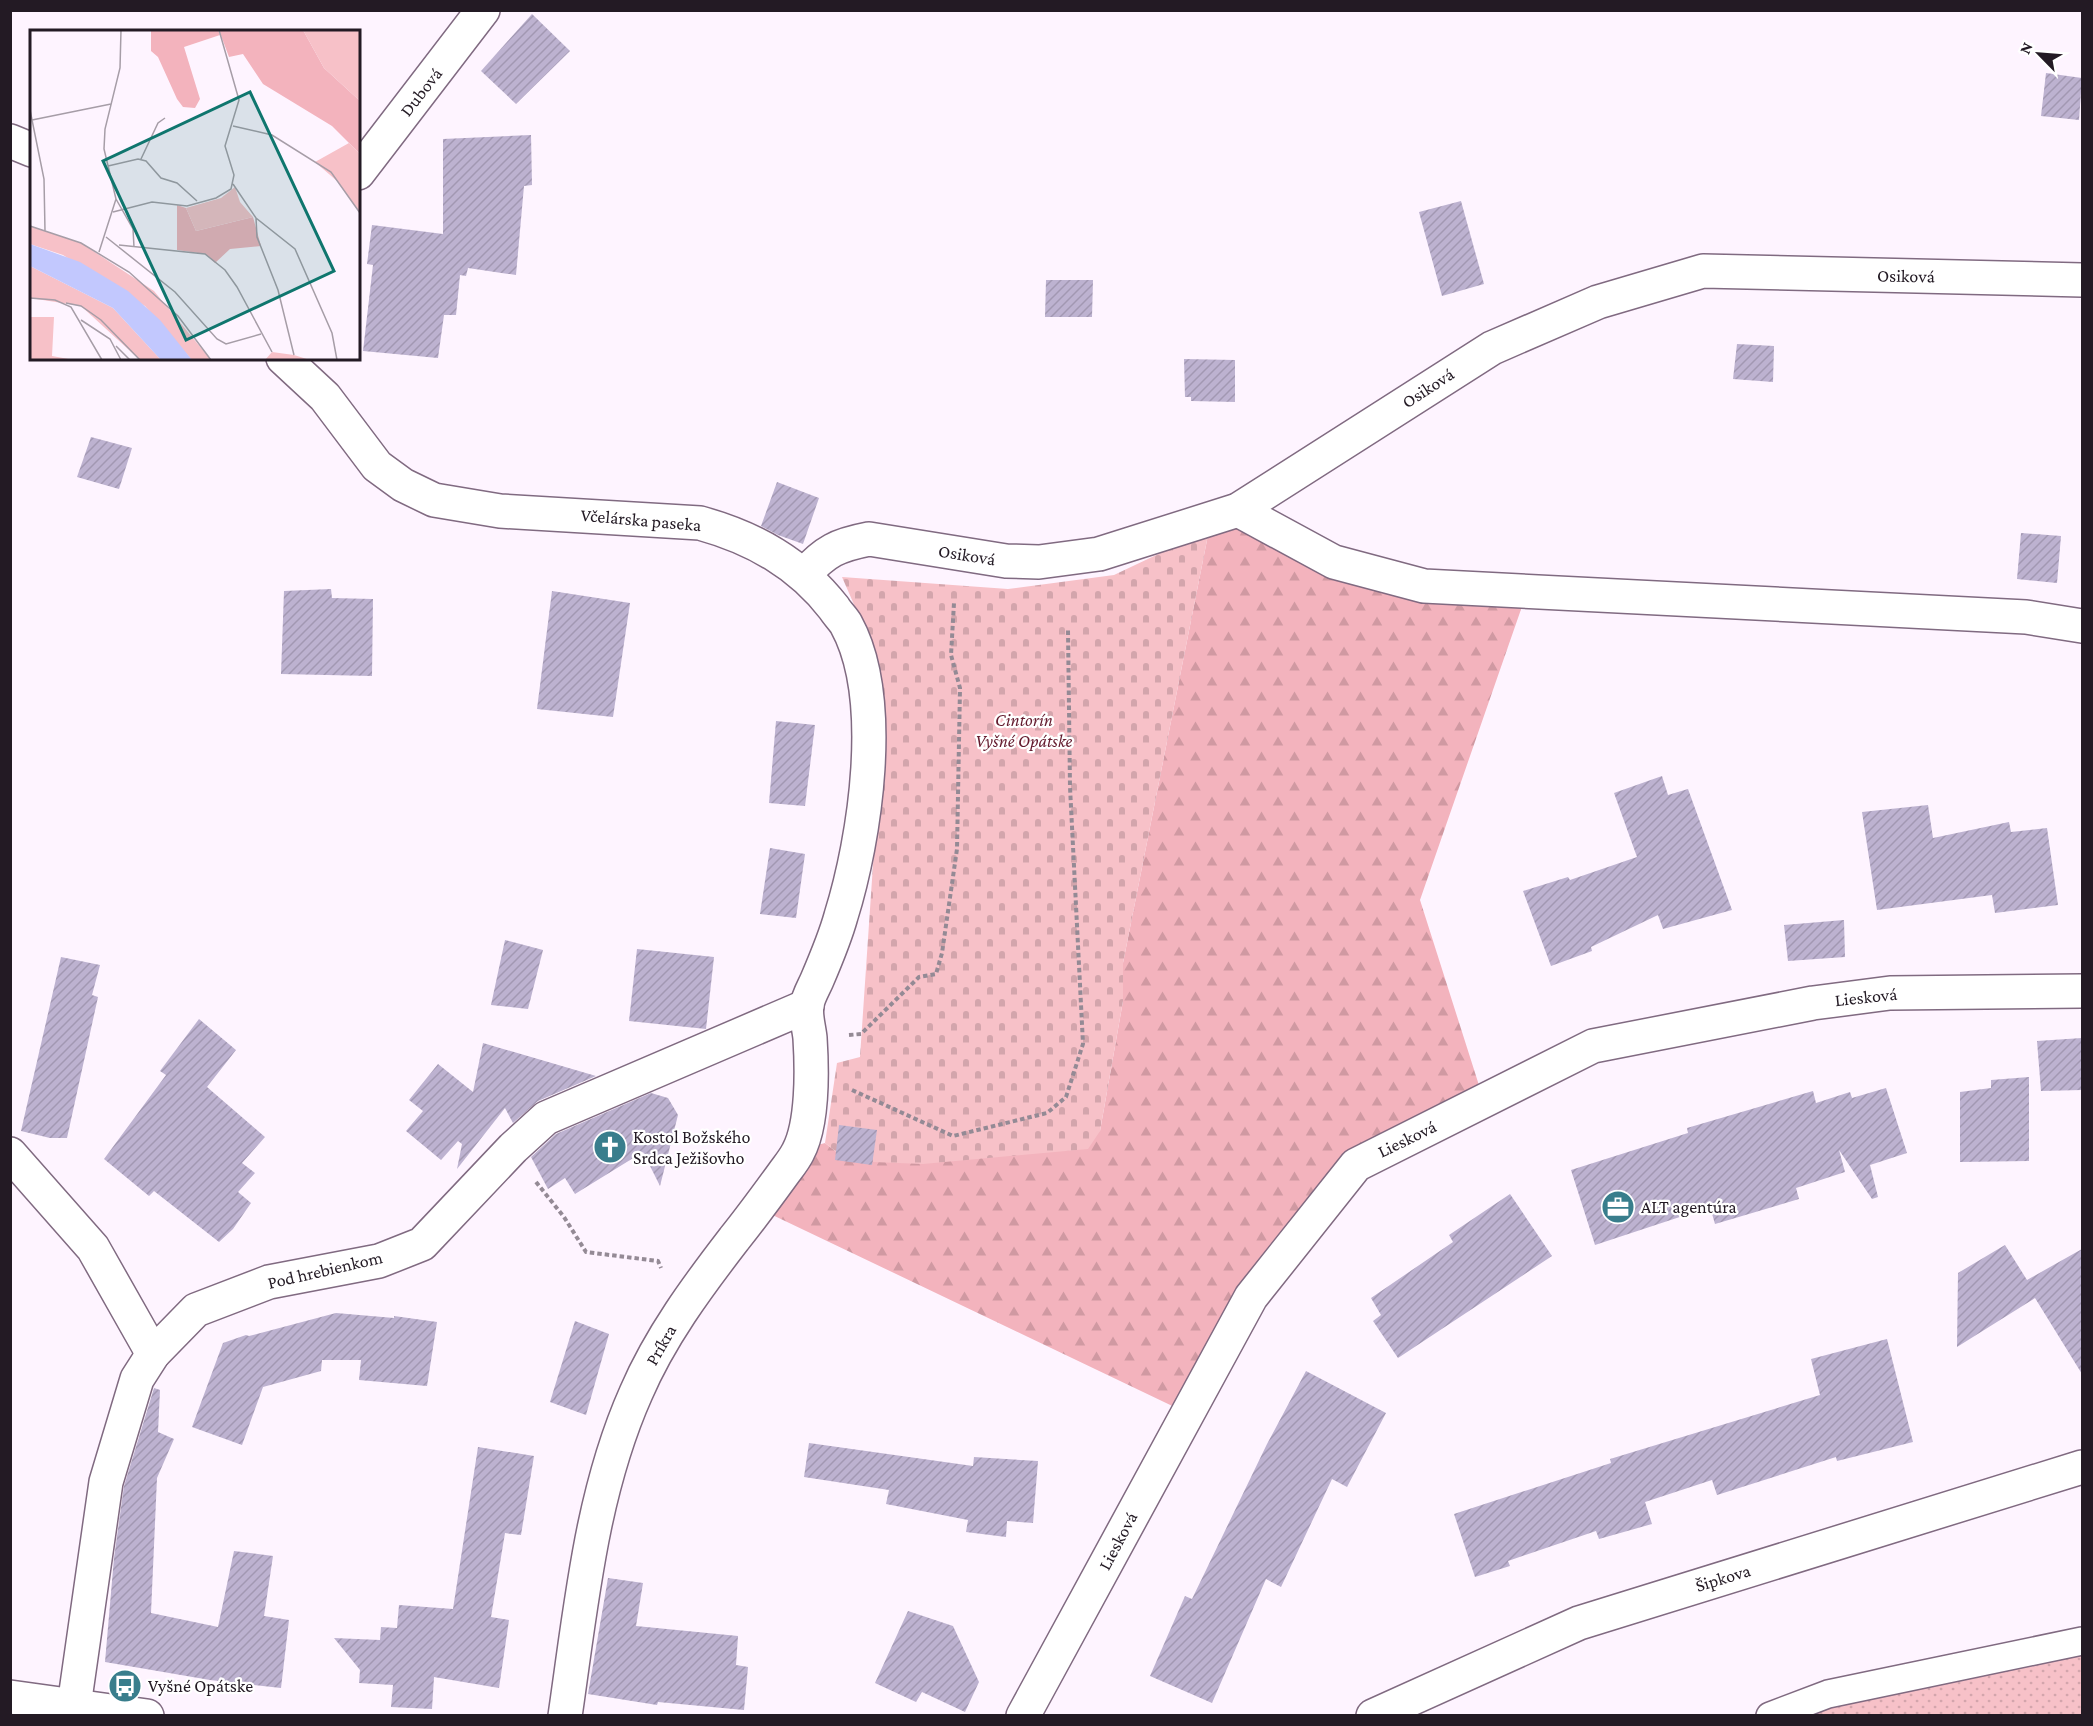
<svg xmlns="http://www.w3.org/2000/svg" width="2093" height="1726" font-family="'Crimson Pro',serif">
  <defs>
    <pattern id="grass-dots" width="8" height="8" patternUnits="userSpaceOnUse" patternTransform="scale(1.5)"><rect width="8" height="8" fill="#f7c1c8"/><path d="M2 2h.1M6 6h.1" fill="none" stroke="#d3a5ac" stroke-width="1.8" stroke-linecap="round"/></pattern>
    <pattern id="forest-firs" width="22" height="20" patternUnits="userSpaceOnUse" patternTransform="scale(1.5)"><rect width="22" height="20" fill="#f3b3bd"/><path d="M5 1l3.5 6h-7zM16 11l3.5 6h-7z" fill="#d099a2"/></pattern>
    <pattern id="cemetery-stones" width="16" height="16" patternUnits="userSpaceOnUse" patternTransform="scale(1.5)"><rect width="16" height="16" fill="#f7c1c8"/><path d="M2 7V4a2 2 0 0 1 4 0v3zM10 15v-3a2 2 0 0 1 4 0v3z" fill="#d3a5ac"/></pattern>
    <pattern id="building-hatch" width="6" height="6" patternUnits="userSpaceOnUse" patternTransform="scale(1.5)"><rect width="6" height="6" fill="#bdb2d0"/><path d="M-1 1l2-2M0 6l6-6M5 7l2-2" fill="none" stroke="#a298b2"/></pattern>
  </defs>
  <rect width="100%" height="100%" fill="#fef4ff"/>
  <!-- grass -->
  <polygon fill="url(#grass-dots)" points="2082,1641 2082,1715 1770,1716"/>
  <!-- forest -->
  <polygon fill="url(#forest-firs)" points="1238,510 1334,562 1527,592 1420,900 1484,1101 1356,1165 1187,1413 758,1208 799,1150 825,1143 848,1161 1100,1131 1123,1001 1123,963 1209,530"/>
  <!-- cemetery -->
  <polygon fill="url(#cemetery-stones)" points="1209,530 1123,963 1123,1001 1100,1131 1088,1149 923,1164 848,1161 825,1143 837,1063 860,1057 874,850 884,755 879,662 842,577 1008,589 1114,575"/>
  <!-- building -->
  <g fill="url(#building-hatch)">
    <polygon points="532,14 570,51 516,104 481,71"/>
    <polygon points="2046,73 2082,78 2079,120 2041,116"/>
    <polygon points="531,135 532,185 524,186 516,275 468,268 466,276 460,275 456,315 444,315 438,358 363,351 373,265 367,264 372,225 443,234 443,139"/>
    <polygon points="1461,201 1484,284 1442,296 1419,212"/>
    <polygon points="1046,280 1093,280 1092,317 1045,317"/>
    <polygon points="1737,344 1774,346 1773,382 1733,379"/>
    <polygon points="1184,359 1235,360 1235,402 1191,401 1191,397 1185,397"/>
    <polygon points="91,437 132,448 119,489 77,477"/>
    <polygon points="777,482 819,498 803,544 778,535 761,526"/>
    <polygon points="2021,533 2061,536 2057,583 2017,579"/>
    <polygon points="331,589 332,598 373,599 372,676 281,674 284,591"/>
    <polygon points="552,591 630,603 613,717 537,709"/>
    <polygon points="776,721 815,725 805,806 769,803"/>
    <polygon points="1662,776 1668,795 1688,789 1732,910 1663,929 1658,915 1591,947 1592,951 1551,966 1523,891 1568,877 1570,880 1637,857 1614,793"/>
    <polygon points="1928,805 1933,838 2009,822 2011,832 2047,828 2058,905 1995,913 1992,895 1877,910 1862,812"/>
    <polygon points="770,848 805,854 796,918 760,914"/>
    <polygon points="1844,920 1845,957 1788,961 1784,925"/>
    <polygon points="505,940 543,950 528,1009 491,1005"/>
    <polygon points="637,949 714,957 706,1029 629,1021"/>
    <polygon points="61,957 100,965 92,995 98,997 67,1138 50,1138 21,1131"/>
    <polygon points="199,1019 236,1050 207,1087 265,1137 242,1163 255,1173 238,1192 251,1203 233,1229 219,1242 154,1191 149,1196 104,1159 166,1075 160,1071"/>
    <polygon points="2082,1038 2082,1090 2041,1091 2037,1041"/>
    <polygon points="483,1043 596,1076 538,1101 513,1123 505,1108 457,1169 462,1144 458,1141 441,1160 406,1131 423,1111 409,1100 438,1064 473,1092"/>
    <polygon points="2029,1077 2029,1161 1960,1162 1960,1092 1991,1088 1991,1080"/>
    <polygon points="1886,1088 1907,1153 1870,1165 1878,1197 1872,1199 1839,1150 1845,1172 1796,1188 1799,1199 1715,1224 1710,1207 1595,1245 1571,1170 1688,1133 1687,1128 1813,1091 1816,1103 1850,1092 1852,1098"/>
    <polygon points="651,1093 668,1098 678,1115 660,1186 643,1152 575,1194 565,1178 548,1189 531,1157 556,1134"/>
    <polygon points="839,1125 877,1130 872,1165 835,1160"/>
    <polygon points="1510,1194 1552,1256 1398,1358 1373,1321 1381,1315 1371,1298 1453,1242 1449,1235"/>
    <polygon points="2005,1245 2027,1280 2082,1249 2082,1374 2035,1298 1957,1347 1958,1273"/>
    <polygon points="336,1313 394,1318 394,1316 437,1322 427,1386 359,1380 361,1360 322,1360 321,1371 263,1387 242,1445 192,1427 223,1343 246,1335 249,1336"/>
    <polygon points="575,1321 609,1334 586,1415 550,1402"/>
    <polygon points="1887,1339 1913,1442 1837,1461 1836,1457 1717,1495 1712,1480 1645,1502 1652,1524 1599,1539 1596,1531 1508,1561 1510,1566 1475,1577 1454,1514 1611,1463 1610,1459 1820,1395 1811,1359"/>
    <polygon points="1306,1371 1386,1413 1347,1487 1332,1479 1281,1587 1266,1579 1212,1703 1150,1676 1185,1596 1192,1599 1267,1444"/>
    <polygon points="154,1388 160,1390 158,1432 174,1439 157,1478 151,1613 218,1627 234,1551 273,1556 264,1616 289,1620 281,1688 210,1680 105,1662 114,1558 124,1486"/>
    <polygon points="809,1443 973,1466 974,1457 1038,1461 1033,1523 1007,1521 1006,1537 966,1532 968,1520 886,1504 889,1490 804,1477"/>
    <polygon points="478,1447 534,1456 521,1535 505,1533 491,1617 509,1620 499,1688 434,1677 432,1709 391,1707 393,1685 359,1683 360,1670 334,1638 380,1640 381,1627 397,1628 399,1605 453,1609"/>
    <polygon points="608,1578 643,1583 636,1626 738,1636 736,1665 748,1667 744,1710 658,1702 657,1705 588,1694"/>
    <polygon points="908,1611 953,1626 979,1682 965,1712 922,1692 916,1702 875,1683"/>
  </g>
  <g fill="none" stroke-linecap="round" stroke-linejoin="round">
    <!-- service casing -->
    <g stroke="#806a81" stroke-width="30">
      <polyline id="service" points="1770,1716 1828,1694 2082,1641"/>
    </g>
    <!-- minor casing -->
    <g stroke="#806a81" stroke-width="36">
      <g id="minor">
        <polyline points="10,141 32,150"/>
        <polyline points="358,173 483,10"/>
        <path d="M283,358L325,397L377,466L403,485L434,500L500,511L700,523C754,538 799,563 834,608C837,613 843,619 846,624C887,698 865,839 841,916C835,938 826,959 817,980C814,987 808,997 807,1005C805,1015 809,1028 810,1038C812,1069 813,1124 798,1152C794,1160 788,1167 783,1174C767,1196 751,1218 734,1239C697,1287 660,1337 636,1393C591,1494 581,1607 565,1716"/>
        <polyline points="1238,510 1334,562 1424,586 2026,617 2082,626"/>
        <path d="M804,575C825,551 838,545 869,539L1006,561L1039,562L1099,554L1238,510L1492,348L1598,302L1703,271L2082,280"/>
        <polyline points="10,1154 93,1248 153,1354"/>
        <polyline points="10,1697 147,1716"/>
        <polyline points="74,1706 106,1482 137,1379 153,1354 196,1310 269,1282 379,1261 422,1244 513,1148 546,1118 807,1006"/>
        <polyline points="1023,1716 1251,1297 1356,1165 1593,1046 1813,1003 1890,993 2082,991"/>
        <polyline points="1373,1716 1579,1623 2082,1467"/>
      </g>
    </g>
    <!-- path -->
    <g stroke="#948a95" stroke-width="4" stroke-dasharray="4.5 3" stroke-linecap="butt">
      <polyline points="849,1035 861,1034 919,977 936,974 942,953 957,849 960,688 951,655 954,603"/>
      <polyline points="852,1090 953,1136 1047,1113 1066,1097 1083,1044 1070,787 1068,630"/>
      <polyline points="536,1182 564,1217 586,1252 658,1261 661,1268"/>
    </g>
    <!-- service -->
    <use href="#service" stroke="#fff" stroke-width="27"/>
    <!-- minor -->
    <use href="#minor" stroke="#fff" stroke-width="33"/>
  </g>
  <!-- icons -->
  <defs>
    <g id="church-disc" transform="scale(1.725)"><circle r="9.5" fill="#397e8c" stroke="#fff"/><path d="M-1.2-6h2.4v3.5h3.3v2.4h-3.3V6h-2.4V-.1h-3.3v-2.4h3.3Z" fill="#fff"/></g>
    <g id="office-disc" transform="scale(1.725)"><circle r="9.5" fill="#397e8c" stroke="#fff"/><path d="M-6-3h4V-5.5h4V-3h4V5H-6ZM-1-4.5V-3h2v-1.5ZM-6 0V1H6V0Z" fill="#fff"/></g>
    <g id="bus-disc" transform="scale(1.725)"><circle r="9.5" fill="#397e8c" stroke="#fff"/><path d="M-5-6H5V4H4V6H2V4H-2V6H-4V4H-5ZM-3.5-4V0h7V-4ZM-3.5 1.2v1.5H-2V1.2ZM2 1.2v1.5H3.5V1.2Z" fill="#fff"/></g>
  </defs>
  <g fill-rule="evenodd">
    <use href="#church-disc" x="610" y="1147"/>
    <use href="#office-disc" x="1618" y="1207"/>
    <use href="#bus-disc" x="125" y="1686"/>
  </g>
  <g text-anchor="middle" stroke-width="4.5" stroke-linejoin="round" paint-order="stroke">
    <!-- street labels -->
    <g font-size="18" fill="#231a24" stroke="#fff">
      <text transform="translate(421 92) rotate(-52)" y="6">Dubová</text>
      <text transform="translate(1906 276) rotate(1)" y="6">Osiková</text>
      <text transform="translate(1428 388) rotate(-33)" y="6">Osiková</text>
      <text transform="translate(641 520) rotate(5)" y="6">Včelárska paseka</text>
      <text transform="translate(967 555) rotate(9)" y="6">Osiková</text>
      <text transform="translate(1866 997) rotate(-6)" y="6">Liesková</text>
      <text transform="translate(1407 1139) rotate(-26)" y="6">Liesková</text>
      <text transform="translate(325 1270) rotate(-13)" y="6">Pod hrebienkom</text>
      <text transform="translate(661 1345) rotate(-60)" y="6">Príkra</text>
      <text transform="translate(1118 1541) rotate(-62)" y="6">Liesková</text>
      <text transform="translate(1723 1578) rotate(-17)" y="6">Šipkova</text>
    </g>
    <!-- park labels -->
    <g font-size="18" font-style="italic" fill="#631a2d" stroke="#fff">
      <text x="1024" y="726">Cintorín<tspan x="1024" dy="21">Vyšné Opátske</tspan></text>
    </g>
    <!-- poi labels -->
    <g font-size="18" fill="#231a24" stroke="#fff" text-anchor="start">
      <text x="633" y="1143">Kostol Božského<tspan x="633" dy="21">Srdca Ježišovho</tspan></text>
      <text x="1641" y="1213">ALT agentúra</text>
      <text x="148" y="1692">Vyšné Opátske</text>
    </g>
  </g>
  <!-- overview -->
  <g transform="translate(30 30)">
    <rect width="330" height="330" fill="#fef4ff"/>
    <path d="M0,196L51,213L124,261L181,330H162L115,276L33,225L0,214ZM0,236L83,278L131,330H110L51,276L0,268ZM0,287H24L22,326L44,330H0Z" fill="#f7c1c8"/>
    <path d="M121,0H188L190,5L154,17L170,69L165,78L153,77L147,69L128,27L121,21ZM189,0H273L294,38L330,71V124L302,96L233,54L213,24L199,27ZM147,175L156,178L166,201L223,187L231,216L200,219L185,233L175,224L147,220Z" fill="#f3b3bd"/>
    <path d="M205,157L210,172L223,187L166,201L156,178L191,168Z" fill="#f7c1c8"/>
    <path d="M273,0H330V71L294,38ZM319,113L330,124V183L307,151L285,132ZM242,322L264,325L280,330H235Z" fill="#f7c1c8"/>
    <path d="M0,214L50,232L98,261L130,290L162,330H131L83,278L0,236Z" fill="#c2c8fe"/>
    <path fill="none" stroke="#a69da7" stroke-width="1.5" d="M0,80L14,149L15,201M2,90L81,74M203,96L242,105L301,142L330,183M111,129L128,93L135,88M78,136L108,129L116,131L131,148L147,153L167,171M203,154L226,188L265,219L302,303L307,330M86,169L103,199L104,217M83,182L122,172L157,176L186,168L201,159L204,145L195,116L209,70L189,0M226,188L227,207L248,260L264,325M0,196L51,213L99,242L148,286L181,330M76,207L145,262L187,309L196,314L231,304M89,215L175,224L195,240L207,257L242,322M69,222L86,169L74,119L75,99L90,38L91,0M0,268L25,270L41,277L72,330M36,273L51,276L71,290L110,330M51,290L80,309L91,330M86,316L100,330"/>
    <path fill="#0f766e" fill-opacity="0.15" stroke="#0f766e" stroke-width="3" d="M220,62L304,241L156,310L73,131Z"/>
    <rect width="330" height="330" fill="none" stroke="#231a24" stroke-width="3"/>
  </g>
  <!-- border -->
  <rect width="2093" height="1726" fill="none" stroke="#231a24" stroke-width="24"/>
  <!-- north arrow -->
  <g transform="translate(2039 54) rotate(295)" stroke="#ffffff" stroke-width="4.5" paint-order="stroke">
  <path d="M0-4.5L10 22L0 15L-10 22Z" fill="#231a24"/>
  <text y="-9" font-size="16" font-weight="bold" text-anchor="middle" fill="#231a24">N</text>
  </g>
</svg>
